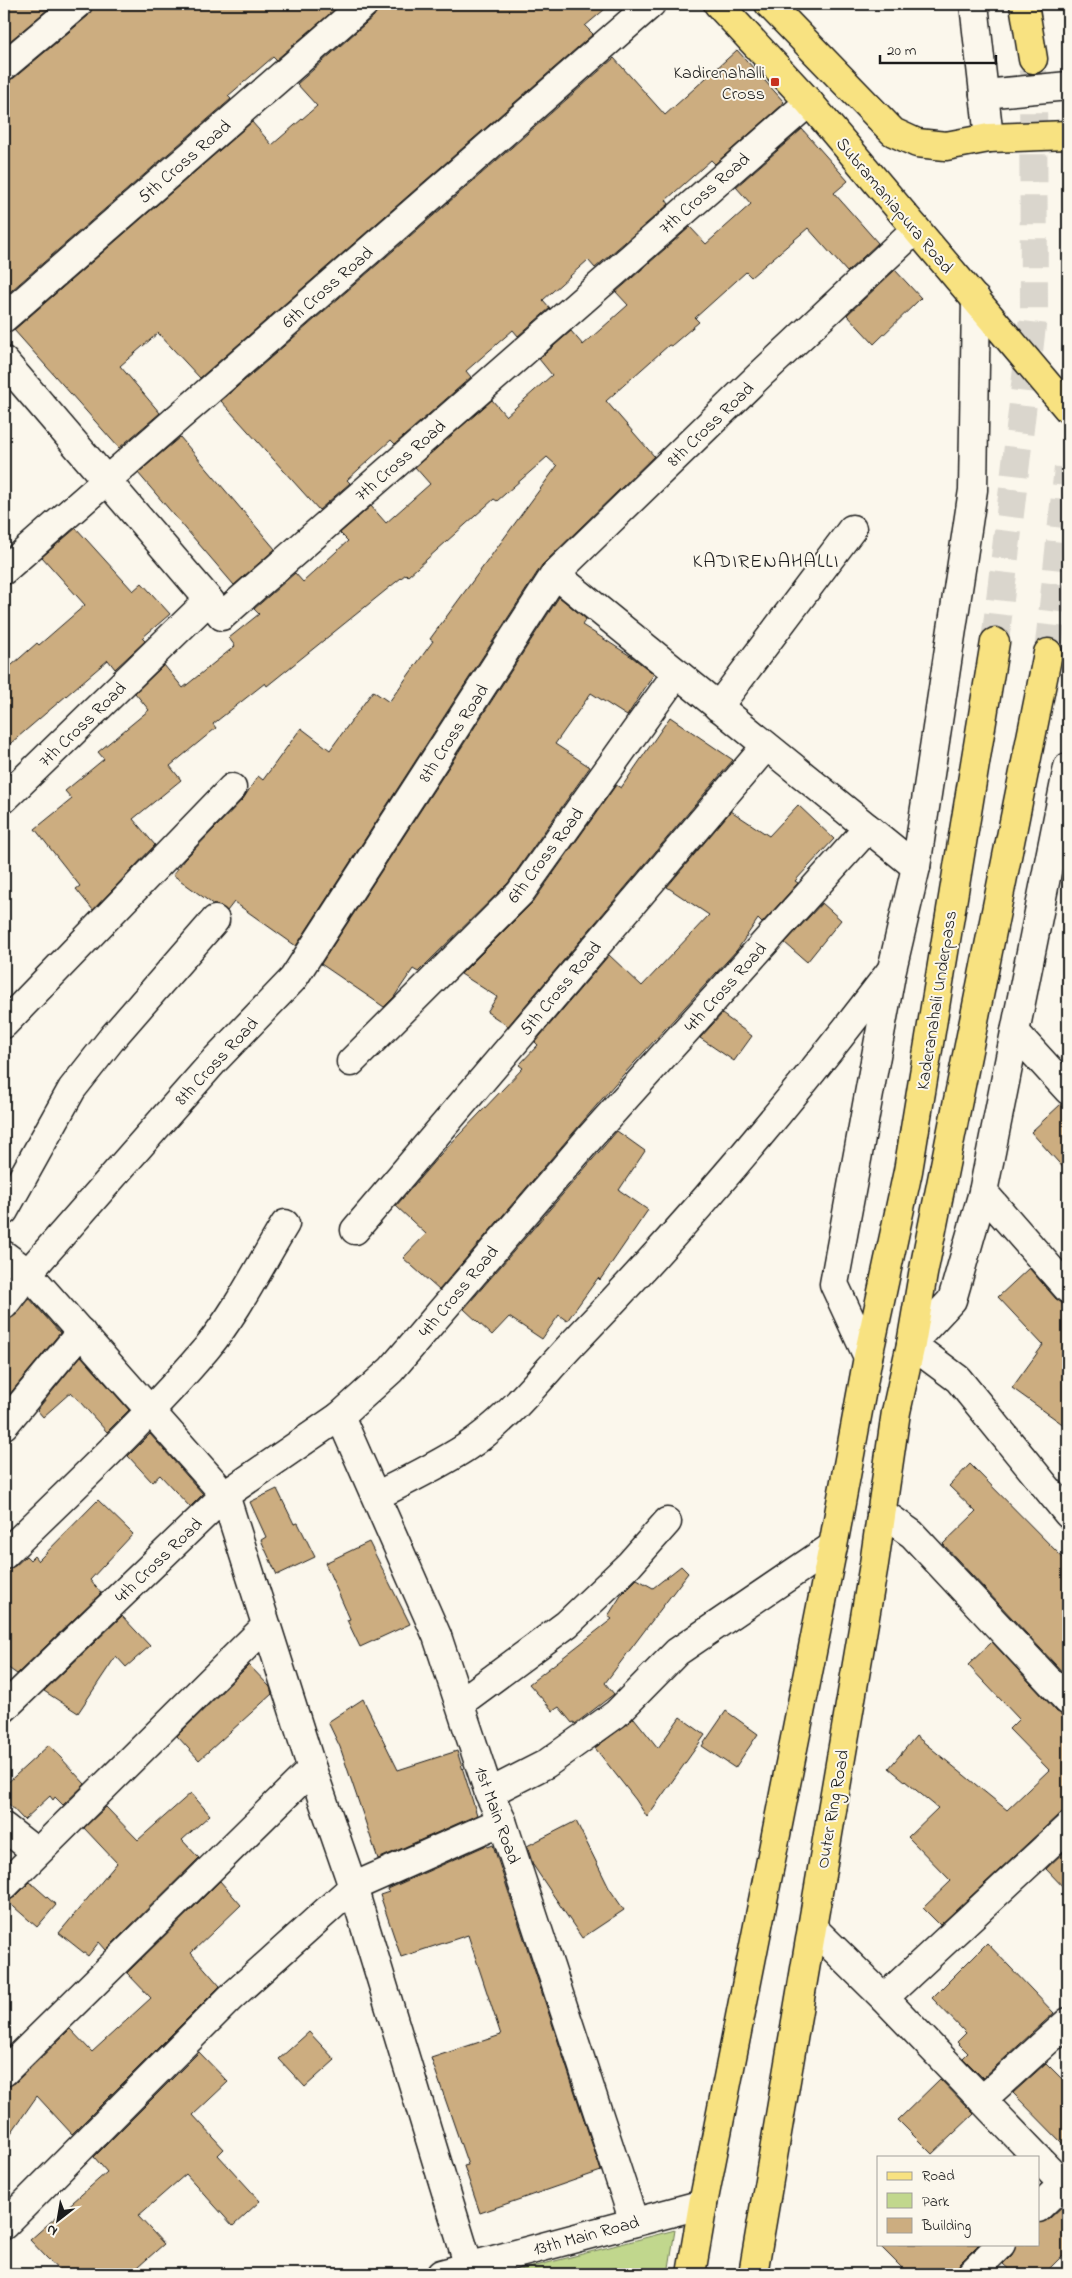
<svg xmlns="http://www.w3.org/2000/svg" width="1072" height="2278" font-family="'Indie Flower',sans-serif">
  <rect width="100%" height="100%" fill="#fbf7ec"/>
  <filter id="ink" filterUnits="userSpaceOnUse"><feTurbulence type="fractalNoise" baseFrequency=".02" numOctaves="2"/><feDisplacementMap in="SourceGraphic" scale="10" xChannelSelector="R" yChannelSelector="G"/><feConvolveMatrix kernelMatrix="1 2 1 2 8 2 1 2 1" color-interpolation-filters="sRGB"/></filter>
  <g filter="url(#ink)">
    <!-- green -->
    <polygon fill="#c1d78d" stroke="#6e7a54" points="675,2230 668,2274 505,2274"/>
    <!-- building -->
    <g fill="#ccad80" stroke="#1c1c1c">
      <polygon points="4,4 54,4 4,46"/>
      <polygon points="93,4 341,4 276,60 273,57 228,96 231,99 4,297 4,81 14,78 88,16"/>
      <polygon points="379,4 611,4 585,26 593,34 200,378 158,333 120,366 160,413 119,448 14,330 252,122 272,145 317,106 297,84 374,16"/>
      <polygon points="737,50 784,102 781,106 715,164 711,160 666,200 669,204 595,268 588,260 543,300 550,308 518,336 513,330 466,371 471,377 395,444 391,440 347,480 350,483 319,510 221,401 614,58 665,115"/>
      <polygon points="802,129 848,181 834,193 878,243 847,272 808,228 751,277 746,272 695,318 699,322 671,346 669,345 606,401 654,456 542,565 296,946 234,902 227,911 218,905 214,905 173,875 184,860 243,799 258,776 263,780 301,728 330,750 373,691 389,702 433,641 430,639 557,466 547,457 497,501 494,499 408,576 406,574 267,686 265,683 213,724 216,728 170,766 181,780 133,819 155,845 93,910 76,889 80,886 35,829 72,799 65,791 104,759 98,752 149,710 135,693 164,665 183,688 235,646 229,638 259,614 254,609 295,573 303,582 348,541 340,533 371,506 386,523 430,484 415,467 492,400 506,416 552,375 539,359 571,331 583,345 628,305 616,292 690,227 706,244 751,204 736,187"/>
      <polygon points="895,270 921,298 874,344 847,315"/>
      <polygon points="180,437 275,549 234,585 138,473"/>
      <polygon points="76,528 133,591 142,583 170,614 142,638 145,641 115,669 108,660 4,749 4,672 37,643 39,645 85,605 42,557"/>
      <polygon points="559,597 586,619 582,625 632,657 654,674 627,716 591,693 555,744 590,767 508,883 418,972 413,969 394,997 384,1007 321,964"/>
      <polygon points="670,717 733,760 508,1026 487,1012 497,997 461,974 533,902 616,785 621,788"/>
      <polygon points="798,805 834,839 795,881 798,883 762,923 758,919 737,950 614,1085 439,1290 403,1258 426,1234 396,1206 438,1157 523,1068 519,1065 538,1045 535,1042 609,955 642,986 709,915 667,887 731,811 769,836"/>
      <polygon points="822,903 841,920 807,962 785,943"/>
      <polygon points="722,1014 752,1036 734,1061 700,1038"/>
      <polygon points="1061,1104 1068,1105 1068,1173 1031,1132"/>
      <polygon points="617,1131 645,1151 619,1190 648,1210 600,1280 598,1278 567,1321 559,1315 542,1339 509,1317 492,1335 464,1309"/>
      <polygon points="1029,1268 1056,1299 1068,1304 1068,1428 1012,1388 1043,1345 998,1297"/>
      <polygon points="29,1298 60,1333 4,1401 4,1320 16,1315"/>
      <polygon points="81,1356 129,1410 107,1432 71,1392 43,1417 37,1410"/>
      <polygon points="150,1434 203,1494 190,1507 160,1475 152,1482 128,1456"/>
      <polygon points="970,1464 1068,1563 1068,1678 943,1544 976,1512 949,1486"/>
      <polygon points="277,1489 294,1524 298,1523 315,1557 277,1575 261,1540 266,1537 250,1502"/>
      <polygon points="98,1500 133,1534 90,1580 101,1593 17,1674 4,1665 4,1570 15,1566 26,1556 30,1560 34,1556 38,1561"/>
      <polygon points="369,1542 410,1624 360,1647 347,1620 350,1619 325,1563"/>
      <polygon points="681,1566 688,1573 605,1683 614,1694 575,1724 574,1722 572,1723 559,1707 553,1711 529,1684 612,1619 608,1616 622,1594 637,1579 653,1588"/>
      <polygon points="122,1616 150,1646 126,1667 116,1656 78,1713 44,1691"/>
      <polygon points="992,1642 1057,1712 1068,1716 1068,1812 1057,1816 940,1925 923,1908 951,1881 908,1837 938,1808 889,1768 916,1736 1007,1810 1049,1770 1009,1729 1019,1719 968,1665"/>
      <polygon points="249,1665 270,1687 272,1694 199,1760 177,1736"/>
      <polygon points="363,1699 398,1770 457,1751 477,1815 378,1859 340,1747 328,1722"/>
      <polygon points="726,1711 758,1734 735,1768 702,1746"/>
      <polygon points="680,1717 705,1735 647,1817 636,1800 595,1748 634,1718 658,1748"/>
      <polygon points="49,1745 85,1784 63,1805 55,1797 53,1800 50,1796 24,1820 4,1799 4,1786"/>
      <polygon points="191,1793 210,1815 182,1840 199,1858 106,1950 99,1942 88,1956 59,1933 117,1863 84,1828 106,1807 138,1840"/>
      <polygon points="576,1821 609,1888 624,1910 582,1938 533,1865 527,1846"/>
      <polygon points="487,1845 488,1847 493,1845 601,2171 480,2213 464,2166 468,2165 431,2058 501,2035 468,1935 401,1957 380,1895 389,1892 388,1889"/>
      <polygon points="1068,1848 1068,1892 1046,1869"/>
      <polygon points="220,1881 241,1905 191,1953 220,1986 72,2134 37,2096 4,2143 4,2087 15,2083 70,2029 92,2052 151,1998 127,1973"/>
      <polygon points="30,1882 56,1905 37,1927 7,1901 15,1897"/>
      <polygon points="987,1943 1054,2013 983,2078 963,2058 968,2053 957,2042 966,2033 932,1998"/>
      <polygon points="309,2032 335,2060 305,2087 279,2059"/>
      <polygon points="199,2052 228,2082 193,2115 224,2149 218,2155 260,2201 233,2226 186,2174 138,2216 164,2244 130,2274 62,2274 30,2240 107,2172 94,2157"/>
      <polygon points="1046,2063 1068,2085 1068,2149 1013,2093"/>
      <polygon points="940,2079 974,2114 932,2154 898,2120"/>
      <polygon points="1065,2204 1068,2204 1068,2250 1044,2274 1014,2274 1003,2264 1012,2255 1016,2244 1038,2244 1038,2223 1049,2219"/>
      <polygon points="878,2244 979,2244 960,2263 956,2274 908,2274"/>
    </g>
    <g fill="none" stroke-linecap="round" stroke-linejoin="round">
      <!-- highway-tunnel -->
      <g stroke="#dad6cd" stroke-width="28" stroke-dasharray="28 14" stroke-linecap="butt">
        <polyline points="995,642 1034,309 1033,59"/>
        <polyline points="1048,653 1068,468"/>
      </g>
      <!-- minor casing -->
      <g stroke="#1c1c1c" stroke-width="31">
        <g id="minor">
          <polyline points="974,4 989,138"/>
          <polyline points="4,66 78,4"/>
          <polyline points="984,94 1068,86"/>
          <polyline points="4,318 364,4"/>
          <polyline points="4,361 209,600"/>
          <polyline points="4,570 651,4"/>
          <polyline points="555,574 916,867"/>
          <polyline points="718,707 852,529"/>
          <polyline points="1068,767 983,1192 952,1300 911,1344 958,1379 1068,1514"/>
          <polyline points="4,799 209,600 222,616 809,102"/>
          <polyline points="4,1024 232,788"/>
          <polyline points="1015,1032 1068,1090"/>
          <polyline points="351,1062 520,893 677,673"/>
          <polyline points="983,1192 1068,1289"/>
          <polyline points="4,1211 72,1089 113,1037 215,920"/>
          <polyline points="355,1230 766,746"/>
          <polyline points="4,1255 28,1273 225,1495 312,1769 353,1887 469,2267"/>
          <polyline points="4,1305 28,1273 215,1060 293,979 555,574 760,375 916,229"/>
          <polyline points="868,1357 834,1284 892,969 916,867 973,490 976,299"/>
          <polyline points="340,1416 437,1636 489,1793 502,1821 634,2222"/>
          <polyline points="4,1425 81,1332"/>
          <path d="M376,1496C406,1481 437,1466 465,1448C510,1419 540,1377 576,1340C688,1224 792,1101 890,972"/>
          <polyline points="881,1512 912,1534 1068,1701"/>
          <path d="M4,1555C72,1488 144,1422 206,1349C237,1312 260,1265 285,1224"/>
          <polyline points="460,1703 567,1624 629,1565 667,1522"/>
          <polyline points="4,1708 225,1495 340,1416 391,1370 592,1135 868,828"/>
          <polyline points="489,1793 546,1764 616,1714 677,1652 833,1546"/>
          <polyline points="4,1827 36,1852"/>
          <polyline points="4,1886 266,1626"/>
          <polyline points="812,1927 884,1998 1037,2157"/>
          <polyline points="884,1998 1068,1827"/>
          <polyline points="4,2072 312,1769"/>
          <polyline points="982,2100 1068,2022"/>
          <polyline points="1038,2158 1068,2189"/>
          <polyline points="1038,2208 1063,2184"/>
          <polyline points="4,2225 230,1998 353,1887 502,1821"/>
          <polyline points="441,2274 703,2204"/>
          <polyline points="971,2274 1001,2244"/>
        </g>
      </g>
      <!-- major casing -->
      <g stroke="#1c1c1c" stroke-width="31">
        <g id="major">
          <polyline points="718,4 809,102 1068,409"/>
          <polyline points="769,4 893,132 917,143 946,146 989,138 1068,135"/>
        </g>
      </g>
      <!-- highway casing -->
      <g stroke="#1c1c1c" stroke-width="31">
        <g id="highway">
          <polyline points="1024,4 1033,59"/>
          <polyline points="691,2274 703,2204 833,1546 868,1357 908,1171 995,642"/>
          <polyline points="753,2274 874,1564 896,1412 911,1344 923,1274 1048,653"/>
        </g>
      </g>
      <!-- minor -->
      <use href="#minor" stroke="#fbf7ec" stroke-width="28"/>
      <!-- major -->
      <use href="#major" stroke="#f8e281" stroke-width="28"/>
      <!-- highway -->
      <use href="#highway" stroke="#f8e281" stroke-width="28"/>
    </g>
  </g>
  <!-- markers -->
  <rect fill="#c8321e" stroke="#fbf7ec" stroke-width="2" x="770" y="77" width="10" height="10" rx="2.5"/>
  <g text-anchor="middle" stroke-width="4" stroke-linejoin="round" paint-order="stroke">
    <!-- poi labels -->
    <g font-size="18" fill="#1c1c1c" stroke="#fbf7ec" text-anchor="end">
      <text x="765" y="78">Kadirenahalli<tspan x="765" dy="21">Cross</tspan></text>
    </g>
    <!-- street labels -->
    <g font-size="18" fill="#1c1c1c" stroke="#fbf7ec">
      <text transform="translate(184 161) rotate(-41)" y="6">5th Cross Road</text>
      <text transform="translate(704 193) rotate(-41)" y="6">7th Cross Road</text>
      <text transform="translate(895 205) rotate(50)" y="6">Subramaniapura Road</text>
      <text transform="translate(327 287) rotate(-41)" y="6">6th Cross Road</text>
      <text transform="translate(710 424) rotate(-44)" y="6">8th Cross Road</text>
      <text transform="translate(400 460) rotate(-41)" y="6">7th Cross Road</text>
      <text transform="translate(82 724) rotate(-44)" y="6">7th Cross Road</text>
      <text transform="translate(453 733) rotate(-57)" y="6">8th Cross Road</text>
      <text transform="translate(545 855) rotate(-53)" y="6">6th Cross Road</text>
      <text transform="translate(725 987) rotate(-48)" y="6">4th Cross Road</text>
      <text transform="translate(560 988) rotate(-50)" y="6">5th Cross Road</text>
      <text transform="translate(936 1000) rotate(-81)" y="6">Kaderanahali Underpass</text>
      <text transform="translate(216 1061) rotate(-47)" y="6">8th Cross Road</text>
      <text transform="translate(458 1291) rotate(-50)" y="6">4th Cross Road</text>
      <text transform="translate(158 1560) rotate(-44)" y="6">4th Cross Road</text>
      <text transform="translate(832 1809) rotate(-80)" y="6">Outer Ring Road</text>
      <text transform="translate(498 1815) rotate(70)" y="6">1st Main Road</text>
      <text transform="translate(586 2235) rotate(-15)" y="6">13th Main Road</text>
    </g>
    <!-- quarter labels -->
    <g font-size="20" letter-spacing="1" fill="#1c1c1c" stroke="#fbf7ec">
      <text x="766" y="567">KADIRENAHALLI</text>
    </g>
  </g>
  <!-- margin -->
  <rect width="1072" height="2278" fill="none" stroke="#fbf7ec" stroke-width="20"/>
  <rect x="10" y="10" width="1052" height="2258" fill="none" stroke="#1c1c1c" stroke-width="2" filter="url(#ink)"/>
  <!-- legend -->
  <rect x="877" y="2156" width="162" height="90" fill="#fbf7ec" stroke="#a29f99"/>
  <rect x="887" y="2172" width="25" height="8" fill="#f8e281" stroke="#a29f99"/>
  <text x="922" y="2180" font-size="15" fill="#1c1c1c">Road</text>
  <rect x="887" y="2193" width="25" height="15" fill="#c1d78d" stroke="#a29f99"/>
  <text x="922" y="2206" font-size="15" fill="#1c1c1c">Park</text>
  <rect x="887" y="2218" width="25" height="15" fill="#ccad80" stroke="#a29f99"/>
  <text x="922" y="2230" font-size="15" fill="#1c1c1c">Building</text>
  <!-- north arrow -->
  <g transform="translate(58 2220) rotate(211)" stroke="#fbf7ec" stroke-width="4" paint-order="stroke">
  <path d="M0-4L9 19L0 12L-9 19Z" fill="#1c1c1c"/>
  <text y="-8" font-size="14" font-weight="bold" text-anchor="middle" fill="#1c1c1c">N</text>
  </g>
  <!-- scale -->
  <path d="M880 55v8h116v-8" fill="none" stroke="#1c1c1c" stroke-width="2.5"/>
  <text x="887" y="55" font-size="15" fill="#1c1c1c" stroke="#fbf7ec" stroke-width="4" paint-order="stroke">20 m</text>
</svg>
